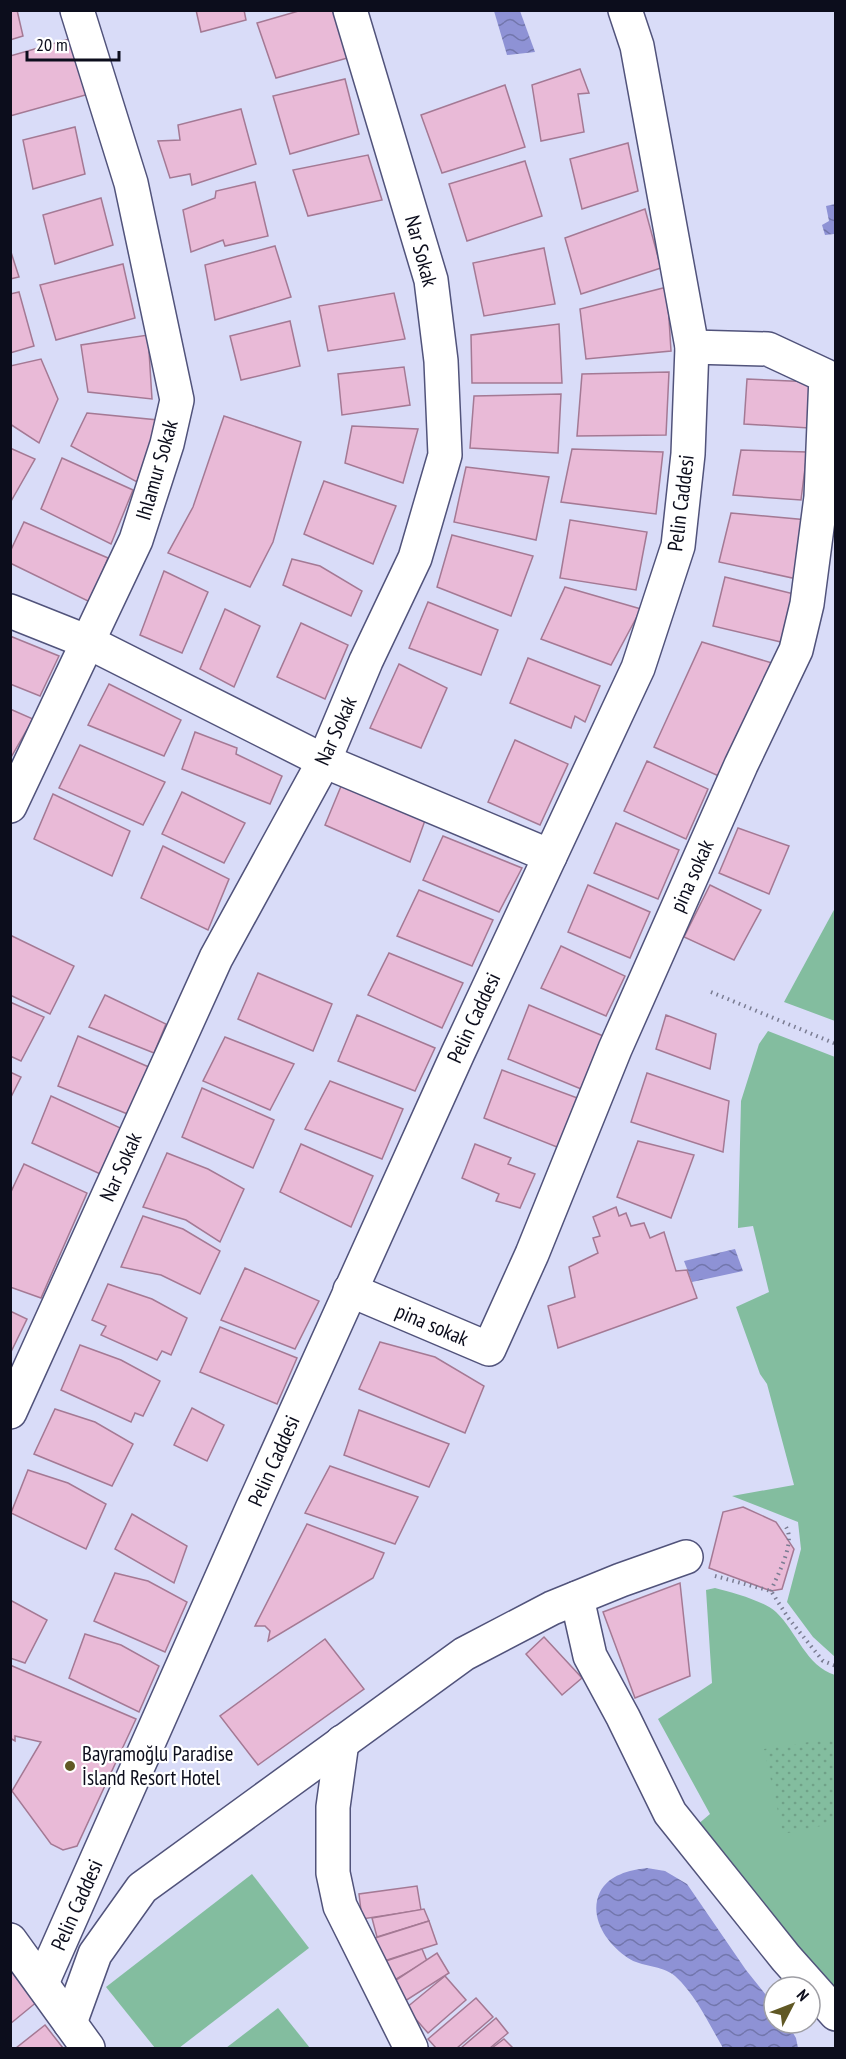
<svg xmlns="http://www.w3.org/2000/svg" width="846" height="2059" font-family="'PT Sans Narrow',sans-serif">
  <defs>
    <pattern id="park-dots" width="8" height="8" patternUnits="userSpaceOnUse" patternTransform="scale(1.5)"><rect width="8" height="8" fill="#83bd9f"/><path d="M2 2h.1M6 6h.1" fill="none" stroke="#70a188" stroke-width="1.8" stroke-linecap="round"/></pattern>
    <pattern id="water-waves" width="16" height="10" patternUnits="userSpaceOnUse" patternTransform="scale(1.5)"><rect width="16" height="10" fill="#8e92d5"/><path d="M0 5q4-4 8 0t8 0" fill="none" stroke="#7276ac"/></pattern>
  </defs>
  <rect width="100%" height="100%" fill="#d9dcf8"/>
  <!-- green -->
  <g fill="#83bd9f">
    <polygon points="835,908 835,1021 784,1002"/>
    <polygon points="768,1031 835,1057 835,1657 813,1637 787,1602 801,1549 798,1522 732,1496 794,1485 767,1384 760,1374 736,1307 769,1292 753,1226 738,1228 741,1101 759,1044"/>
    <path d="M715,1588C733,1593 762,1600 776,1612C797,1632 806,1666 835,1675V2001L697,1825L710,1814L658,1719L712,1683L706,1590Z"/>
    <polygon points="252,1874 309,1948 179,2048 155,2048 106,1987"/>
    <polygon points="278,2008 310,2048 226,2048"/>
  </g>
  <!-- park -->
  <polygon fill="url(#park-dots)" points="835,1738 835,1823 783,1834 764,1749"/>
  <!-- water -->
  <g fill="url(#water-waves)">
    <polygon points="494,11 520,11 535,52 507,55"/>
    <polygon points="835,204 835,237 834,234 825,235 822,225 829,221 826,206"/>
    <polygon points="735,1249 743,1271 692,1282 684,1261"/>
    <path d="M647,1868L665,1871L687,1884L746,1970L774,2005V2023H787L796,2038L798,2048H723C709,2024 696,1995 675,1976C662,1965 641,1967 628,1958C607,1944 588,1917 600,1892C609,1875 629,1870 647,1868Z"/>
  </g>
  <!-- building -->
  <g fill="#e9bad7" stroke="#a47994" stroke-width="1.5">
    <polygon points="10,10 17,10 23,36 10,40"/>
    <polygon points="196,10 244,10 246,20 201,32"/>
    <polygon points="302,10 337,10 351,57 276,78 257,23"/>
    <polygon points="73,38 89,94 10,116 10,56"/>
    <polygon points="580,69 589,93 578,94 584,132 541,141 532,85"/>
    <polygon points="345,79 359,134 290,154 273,96"/>
    <polygon points="505,85 525,147 442,173 421,115"/>
    <polygon points="241,109 256,164 192,185 190,174 170,178 158,141 180,140 178,125"/>
    <polygon points="75,127 85,174 33,189 23,140"/>
    <polygon points="628,143 638,191 582,209 570,159"/>
    <polygon points="368,155 382,200 308,216 293,170"/>
    <polygon points="525,161 542,216 467,241 449,184"/>
    <polygon points="255,182 268,236 225,246 223,240 191,252 183,210 215,198 216,191"/>
    <polygon points="101,198 113,245 55,264 43,215"/>
    <polygon points="645,209 661,268 581,294 565,238"/>
    <polygon points="275,246 291,297 215,320 205,265"/>
    <polygon points="544,248 555,304 484,316 473,263"/>
    <polygon points="10,249 19,277 10,279"/>
    <polygon points="123,264 135,318 56,340 40,285"/>
    <polygon points="667,287 671,351 586,359 580,309"/>
    <polygon points="19,292 34,346 10,353 10,294"/>
    <polygon points="394,293 405,339 328,351 319,306"/>
    <polygon points="290,321 300,366 241,380 230,336"/>
    <polygon points="559,324 562,383 472,383 471,335"/>
    <polygon points="148,335 152,399 88,392 81,345"/>
    <polygon points="41,359 58,399 39,443 10,424 10,366"/>
    <polygon points="404,367 410,405 342,415 338,374"/>
    <polygon points="669,372 666,435 577,436 582,374"/>
    <polygon points="747,379 813,382 809,428 744,424"/>
    <polygon points="561,394 558,453 470,448 474,396"/>
    <polygon points="87,413 158,420 137,482 71,446"/>
    <polygon points="224,416 301,442 273,542 250,587 168,553 193,507"/>
    <polygon points="352,426 418,429 403,483 345,463"/>
    <polygon points="10,448 35,459 10,503"/>
    <polygon points="572,449 663,452 656,514 561,502"/>
    <polygon points="741,450 807,452 801,500 733,495"/>
    <polygon points="62,458 133,490 111,544 41,509"/>
    <polygon points="466,467 549,477 536,540 454,522"/>
    <polygon points="324,481 396,506 373,564 304,534"/>
    <polygon points="731,513 808,520 797,579 719,562"/>
    <polygon points="570,520 647,532 636,590 560,578"/>
    <polygon points="24,522 108,558 90,602 10,563 10,552"/>
    <polygon points="452,535 533,556 511,616 437,587"/>
    <polygon points="292,559 320,566 362,591 351,616 283,585"/>
    <polygon points="164,571 208,592 182,653 140,635"/>
    <polygon points="725,577 794,594 781,642 713,626"/>
    <polygon points="565,587 641,609 611,665 541,639"/>
    <polygon points="428,602 498,630 481,675 409,648"/>
    <polygon points="225,609 260,626 234,687 200,669"/>
    <polygon points="301,623 348,645 325,699 277,677"/>
    <polygon points="10,636 59,656 40,696 10,684"/>
    <polygon points="702,642 772,663 721,777 654,747"/>
    <polygon points="528,658 600,686 585,722 575,716 571,728 510,703"/>
    <polygon points="399,664 447,688 421,748 370,728"/>
    <polygon points="109,684 181,720 164,756 88,725"/>
    <polygon points="10,709 33,719 10,759"/>
    <polygon points="195,732 237,748 236,754 282,776 270,804 182,769"/>
    <polygon points="515,740 568,764 540,825 488,802"/>
    <polygon points="80,745 165,782 143,825 59,788"/>
    <polygon points="647,761 708,789 686,839 624,811"/>
    <polygon points="344,779 427,815 410,862 325,825"/>
    <polygon points="182,792 245,823 224,863 162,834"/>
    <polygon points="53,794 130,831 112,876 34,839"/>
    <polygon points="616,823 679,850 658,899 594,873"/>
    <polygon points="738,828 789,846 769,894 719,873"/>
    <polygon points="443,836 522,868 499,912 423,880"/>
    <polygon points="163,846 229,879 208,930 141,898"/>
    <polygon points="588,885 650,912 630,958 568,932"/>
    <polygon points="710,885 761,910 734,960 684,937"/>
    <polygon points="419,890 493,920 472,966 397,936"/>
    <polygon points="10,935 74,966 50,1014 10,995"/>
    <polygon points="561,946 625,976 606,1016 541,988"/>
    <polygon points="389,953 463,983 442,1028 368,995"/>
    <polygon points="258,973 332,1004 313,1051 238,1019"/>
    <polygon points="105,995 166,1024 154,1053 89,1027"/>
    <polygon points="10,1002 44,1017 21,1061 10,1056"/>
    <polygon points="529,1005 608,1038 586,1091 508,1059"/>
    <polygon points="357,1015 435,1048 415,1091 338,1061"/>
    <polygon points="666,1015 716,1034 710,1069 656,1049"/>
    <polygon points="78,1036 151,1068 130,1115 58,1086"/>
    <polygon points="225,1037 294,1064 270,1110 203,1081"/>
    <polygon points="502,1070 580,1099 562,1149 484,1118"/>
    <polygon points="10,1072 21,1077 10,1099"/>
    <polygon points="647,1073 729,1101 723,1152 631,1122"/>
    <polygon points="330,1081 403,1109 382,1159 305,1129"/>
    <polygon points="202,1088 274,1120 253,1168 182,1137"/>
    <polygon points="51,1096 127,1131 107,1177 32,1143"/>
    <polygon points="638,1141 694,1155 671,1218 617,1197"/>
    <polygon points="301,1144 373,1176 351,1227 280,1192"/>
    <polygon points="475,1144 511,1158 508,1164 535,1174 520,1208 496,1201 499,1194 462,1178"/>
    <polygon points="167,1153 208,1169 244,1189 220,1242 186,1220 143,1207"/>
    <polygon points="24,1164 87,1193 41,1298 10,1287 10,1194"/>
    <polygon points="616,1207 619,1216 626,1213 631,1226 644,1223 650,1238 664,1232 676,1271 687,1270 697,1298 558,1348 548,1306 575,1297 569,1267 598,1253 593,1238 600,1236 593,1217"/>
    <polygon points="143,1216 183,1229 220,1251 200,1294 161,1275 121,1267"/>
    <polygon points="245,1268 319,1301 295,1349 221,1320"/>
    <polygon points="108,1284 152,1299 187,1318 171,1355 162,1351 157,1360 101,1335 106,1326 92,1320"/>
    <polygon points="10,1311 27,1319 10,1354"/>
    <polygon points="220,1327 297,1358 277,1404 200,1372"/>
    <polygon points="380,1342 435,1357 484,1386 465,1433 359,1389"/>
    <polygon points="80,1345 121,1360 160,1381 143,1416 135,1413 131,1422 61,1390"/>
    <polygon points="192,1408 224,1425 207,1461 174,1445"/>
    <polygon points="55,1409 95,1422 133,1444 112,1486 34,1454"/>
    <polygon points="359,1410 449,1444 429,1487 344,1455"/>
    <polygon points="330,1466 418,1497 395,1544 305,1513"/>
    <polygon points="28,1470 68,1483 106,1504 86,1549 11,1513"/>
    <polygon points="743,1507 776,1522 794,1549 782,1589 771,1591 709,1568 723,1512"/>
    <polygon points="132,1514 187,1546 174,1583 115,1549"/>
    <polygon points="307,1524 384,1553 373,1578 268,1641 270,1631 265,1626 255,1626"/>
    <polygon points="115,1573 148,1581 187,1602 165,1652 94,1621"/>
    <polygon points="680,1583 690,1676 635,1698 603,1612"/>
    <polygon points="10,1600 47,1620 25,1663 10,1658"/>
    <polygon points="85,1634 121,1645 159,1666 139,1712 69,1678"/>
    <polygon points="544,1637 582,1678 562,1695 526,1654"/>
    <polygon points="325,1639 364,1689 258,1765 220,1716"/>
    <polygon points="10,1665 136,1719 77,1846 63,1850 51,1844 12,1791 41,1742 15,1736 15,1741 10,1738"/>
    <polygon points="417,1886 421,1910 362,1919 359,1894"/>
    <polygon points="424,1909 429,1921 377,1937 372,1918"/>
    <polygon points="429,1921 437,1944 381,1962 372,1939"/>
    <polygon points="422,1949 427,1961 393,1981 383,1962"/>
    <polygon points="437,1953 449,1973 402,2003 390,1984"/>
    <polygon points="10,1966 38,2001 10,2024"/>
    <polygon points="445,1976 466,2000 428,2033 406,2008"/>
    <polygon points="476,1998 493,2017 457,2048 436,2048 428,2039"/>
    <polygon points="496,2018 508,2033 490,2048 461,2048"/>
    <polygon points="45,2025 63,2048 16,2048"/>
    <polygon points="504,2039 513,2048 492,2048"/>
  </g>
  <g fill="none" stroke-linecap="round" stroke-linejoin="round">
    <!-- minor casing -->
    <g stroke="#51537b" stroke-width="36">
      <g id="minor">
        <polyline points="10,611 88,642 324,761 550,856"/>
        <polyline points="10,806 136,540 167,444 177,400 131,183 77,10"/>
        <polyline points="350,1290 489,1349 532,1254 615,1049 741,765 796,650 807,604 821,497 826,376 768,349 692,347"/>
        <polyline points="10,1412 216,958 324,761 366,661 415,558 445,455 441,361 431,280 350,10"/>
        <polyline points="577,1598 590,1656 623,1717 670,1813 786,1958 836,2014"/>
        <polyline points="342,1742 333,1807 333,1873 340,1906 411,2048"/>
        <polyline points="10,1940 88,2048"/>
        <polyline points="42,1983 252,1509 458,1053 638,668 678,546 688,454 692,347 637,46 625,10"/>
        <polyline points="70,2023 95,1954 142,1888 464,1654 552,1608 621,1580 686,1557"/>
      </g>
    </g>
    <!-- path -->
    <g stroke="#7a7c92" stroke-width="4" stroke-dasharray="1.5 4.5" stroke-linecap="butt">
      <polyline points="711,992 836,1044"/>
      <polyline points="715,1576 771,1591 789,1619 823,1661 836,1666"/>
      <path d="M771,1591C777,1575 796,1543 786,1527"/>
    </g>
    <!-- minor -->
    <use href="#minor" stroke="#fff" stroke-width="33"/>
  </g>
  <!-- markers -->
  <circle fill="#605824" stroke="#fff" stroke-width="2" cx="70" cy="1766" r="6"/>
  <g text-anchor="middle" stroke-width="4.5" stroke-linejoin="round" paint-order="stroke">
    <!-- street labels -->
    <g font-size="21" fill="#0c0d1c" stroke="#fff">
      <text transform="translate(421 251) rotate(75)" y="7">Nar Sokak</text>
      <text transform="translate(157 470) rotate(-74)" y="7">Ihlamur Sokak</text>
      <text transform="translate(681 503) rotate(-83)" y="7">Pelin Caddesi</text>
      <text transform="translate(336 731) rotate(-66)" y="7">Nar Sokak</text>
      <text transform="translate(692 876) rotate(-66)" y="7">pina sokak</text>
      <text transform="translate(474 1018) rotate(-65)" y="7">Pelin Caddesi</text>
      <text transform="translate(121 1167) rotate(-66)" y="7">Nar Sokak</text>
      <text transform="translate(432 1325) rotate(23)" y="7">pina sokak</text>
      <text transform="translate(274 1461) rotate(-66)" y="7">Pelin Caddesi</text>
      <text transform="translate(77 1905) rotate(-66)" y="7">Pelin Caddesi</text>
    </g>
    <!-- poi labels -->
    <g font-size="21" fill="#0c0d1c" stroke="#fff" text-anchor="start">
      <text x="82" y="1761">Bayramoğlu Paradise<tspan x="82" dy="24">İsland Resort Hotel</tspan></text>
    </g>
  </g>
  <!-- border -->
  <rect width="846" height="2059" fill="none" stroke="#0c0d1c" stroke-width="24"/>
  <!-- north arrow -->
  <g transform="translate(792 2005) rotate(48)"><circle r="28" fill="#ffffff" stroke="#9e9ea4" stroke-width="1.5"/>
  <path d="M0-4.5L10 22L0 15L-10 22Z" fill="#605824"/>
  <text y="-9" font-size="16" font-weight="bold" text-anchor="middle" fill="#0c0d1c">N</text>
  </g>
  <!-- scale -->
  <path d="M27 51v9h92v-9" fill="none" stroke="#0c0d1c" stroke-width="3"/>
  <text x="36" y="51" font-size="18" fill="#0c0d1c" stroke="#ffffff" stroke-width="4.5" paint-order="stroke">20 m</text>
</svg>
